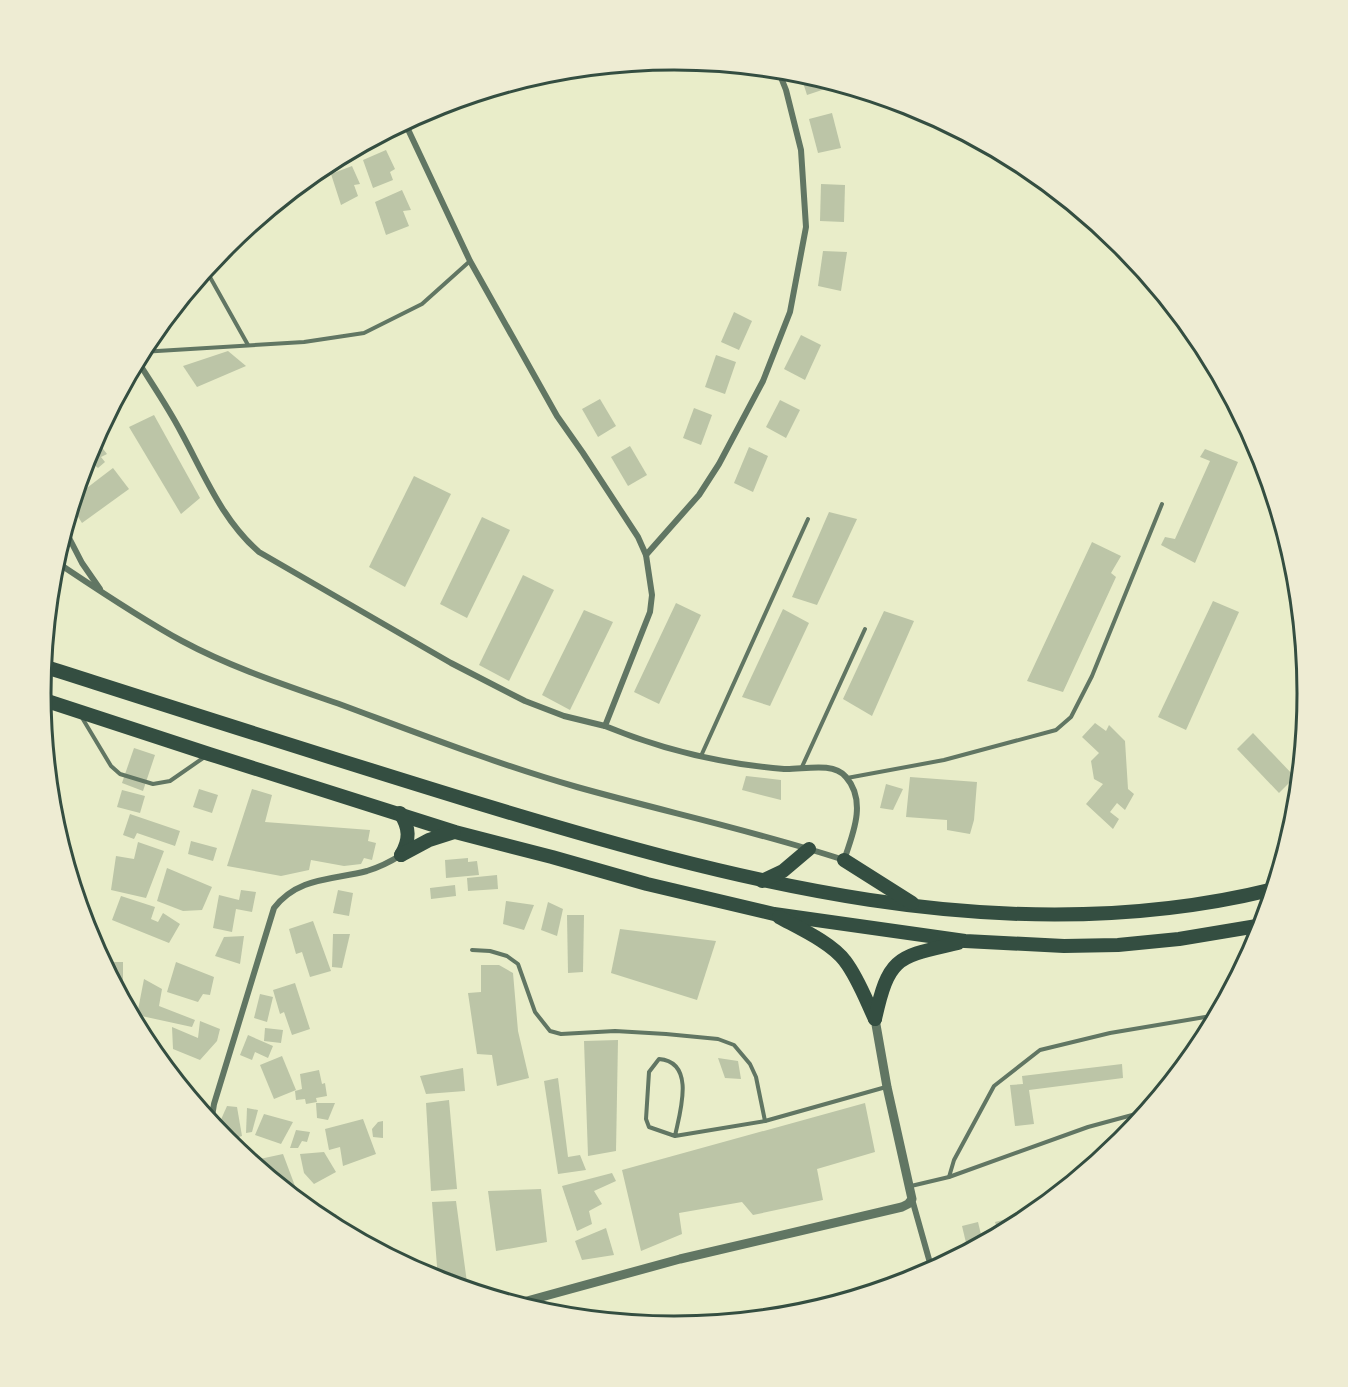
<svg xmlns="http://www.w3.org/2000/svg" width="1348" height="1387" font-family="'Work Sans',sans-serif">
  <rect width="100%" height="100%" fill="#e9edc9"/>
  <!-- building -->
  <g fill="#bcc5a7">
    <polygon points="800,73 829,82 831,87 807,95"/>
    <polygon points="832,113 841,148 818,153 809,119"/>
    <polygon points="374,139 375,143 361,147 361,146"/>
    <polygon points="386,150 395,169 390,172 393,180 373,188 363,160"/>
    <polygon points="352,166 360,184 354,185 358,196 341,205 331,174"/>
    <polygon points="821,184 845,185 844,222 820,221"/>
    <polygon points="402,190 411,210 403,211 409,226 386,235 375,202"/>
    <polygon points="823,251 847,252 841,291 818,286"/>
    <polygon points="734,312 752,321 739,350 721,342"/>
    <polygon points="801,335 821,345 805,380 784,369"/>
    <polygon points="228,351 246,366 197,387 183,366"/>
    <polygon points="716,355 736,362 725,394 705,387"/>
    <polygon points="600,399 616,426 598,437 582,409"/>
    <polygon points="780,400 800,410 786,438 766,427"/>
    <polygon points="694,408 712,415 701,445 683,438"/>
    <polygon points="154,415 200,498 181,514 129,427"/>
    <polygon points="94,442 96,447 100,445 107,454 101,457 105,462 98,468 93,464 89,465 90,473 83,476 89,451"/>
    <polygon points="630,446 647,475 628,486 611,457"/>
    <polygon points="749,447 768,456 753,492 734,483"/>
    <polygon points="1205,449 1238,462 1195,563 1161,545 1165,537 1175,539 1210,461 1200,457"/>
    <polygon points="113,468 129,489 82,523 72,507 75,497"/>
    <polygon points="414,476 451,494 405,587 369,567"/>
    <polygon points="829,512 857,519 817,605 792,597"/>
    <polygon points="482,517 510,530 467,618 440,604"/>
    <polygon points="1092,542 1121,556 1111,573 1116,577 1063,692 1027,681"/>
    <polygon points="523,575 554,590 509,681 479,665"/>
    <polygon points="1213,601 1239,612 1186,730 1158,717"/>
    <polygon points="676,603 701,615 659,704 634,692"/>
    <polygon points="783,609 809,623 770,706 742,697"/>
    <polygon points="584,610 613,622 570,710 542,695"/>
    <polygon points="884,611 914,621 872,716 843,699"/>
    <polygon points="1095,723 1106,731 1109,725 1125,741 1128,789 1134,794 1125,810 1117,803 1110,812 1119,819 1113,829 1086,804 1103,784 1094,779 1091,761 1099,753 1082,737"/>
    <polygon points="1253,733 1295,777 1279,793 1237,749"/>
    <polygon points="134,748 155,755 143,791 122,783"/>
    <polygon points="746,776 781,780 781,800 742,790"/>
    <polygon points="910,777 977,782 974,820 970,834 947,830 947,820 906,817"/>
    <polygon points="886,784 903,789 893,810 880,808"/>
    <polygon points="199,789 218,795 212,813 193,807"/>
    <polygon points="252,789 272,795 265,822 370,830 368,841 376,843 372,860 364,858 361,864 344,866 311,860 309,870 281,876 227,866"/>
    <polygon points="122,790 145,796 140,813 117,807"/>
    <polygon points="130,814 180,831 175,846 137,833 134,839 123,835"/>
    <polygon points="191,841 217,848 213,861 188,854"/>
    <polygon points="138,842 164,851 146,898 111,890 116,856 134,859"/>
    <polygon points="468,858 468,862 477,861 479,875 446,878 445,860"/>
    <polygon points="167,868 212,887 202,910 183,911 157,901"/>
    <polygon points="497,875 498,889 468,891 467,878"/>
    <polygon points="455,885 456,896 431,899 430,888"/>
    <polygon points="241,890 256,892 252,912 236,909 232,932 213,928 219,895 239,900"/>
    <polygon points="338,890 353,893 349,916 333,913"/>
    <polygon points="121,896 155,907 151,919 158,922 163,913 180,924 169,943 112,920"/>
    <polygon points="506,901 534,905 524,930 503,924"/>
    <polygon points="548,902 563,909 557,936 541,930"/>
    <polygon points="567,915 584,915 583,972 568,973"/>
    <polygon points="313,921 331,971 310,977 302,952 296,954 289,929"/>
    <polygon points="620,929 716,941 697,1000 611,973"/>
    <polygon points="333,934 350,934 342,968 332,967"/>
    <polygon points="244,936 240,964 215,956 224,937"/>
    <polygon points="102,962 123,962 123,984 114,984"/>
    <polygon points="176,962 214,977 210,995 203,994 198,1002 167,992"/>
    <polygon points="481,965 499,965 513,973 518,1031 529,1078 497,1086 492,1055 477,1054 468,993 481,992"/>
    <polygon points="144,979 162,989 159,1006 195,1020 192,1027 137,1015"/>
    <polygon points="295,983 310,1029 292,1035 284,1012 280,1014 273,990"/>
    <polygon points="260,994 273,997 267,1022 254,1018"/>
    <polygon points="200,1021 220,1029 217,1041 200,1060 173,1049 172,1027 198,1038"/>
    <polygon points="265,1028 283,1030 281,1043 264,1041"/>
    <polygon points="248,1035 273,1046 268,1058 255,1052 252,1060 240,1055"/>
    <polygon points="618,1040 616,1151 588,1156 584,1041"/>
    <polygon points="282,1056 296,1090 274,1099 260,1065"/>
    <polygon points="718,1058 738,1061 741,1079 725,1078"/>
    <polygon points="1122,1064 1123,1078 1029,1090 1034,1124 1015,1126 1010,1085 1023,1084 1022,1076"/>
    <polygon points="463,1068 465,1091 426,1094 420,1076"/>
    <polygon points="319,1070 322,1084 325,1083 327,1096 316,1098 317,1102 306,1104 305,1099 296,1100 295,1091 302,1089 300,1074"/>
    <polygon points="558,1078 568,1157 580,1155 586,1170 558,1174 544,1081"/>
    <polygon points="449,1100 457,1189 431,1191 426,1103"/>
    <polygon points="316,1103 335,1103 328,1120 317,1118"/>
    <polygon points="865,1103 875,1152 817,1169 823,1200 753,1215 742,1202 679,1213 682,1234 641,1251 622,1170"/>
    <polygon points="227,1106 237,1107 242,1136 226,1141 222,1136 219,1124"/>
    <polygon points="247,1108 258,1110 252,1132 246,1133"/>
    <polygon points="264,1114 293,1122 281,1144 255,1135"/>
    <polygon points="363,1119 376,1154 343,1166 340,1147 329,1150 325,1129"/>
    <polygon points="383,1121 383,1138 373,1137 372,1129 378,1122"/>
    <polygon points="296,1130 310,1132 307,1142 302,1141 298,1148 290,1148"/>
    <polygon points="324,1152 336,1172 314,1184 304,1173 300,1154"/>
    <polygon points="283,1154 295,1186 283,1188 250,1161"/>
    <polygon points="612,1173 616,1181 594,1191 602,1204 589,1211 592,1224 577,1231 562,1186"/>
    <polygon points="541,1189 547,1242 496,1251 488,1191"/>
    <polygon points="456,1201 468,1290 452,1285 452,1273 438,1279 432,1202"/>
    <polygon points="1037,1211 1026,1220 999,1235 995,1222"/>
    <polygon points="336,1214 343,1231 323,1220"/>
    <polygon points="978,1222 983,1243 968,1251 962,1226"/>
    <polygon points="606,1228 614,1255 582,1260 575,1241"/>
  </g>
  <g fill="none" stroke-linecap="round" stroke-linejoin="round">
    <!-- service -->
    <g stroke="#617663" stroke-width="4">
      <polyline points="206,270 248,345"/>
      <polyline points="141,352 304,342 364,333 422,304 470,261"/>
      <polyline points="81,716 111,766 120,774 153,784 170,781 206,756"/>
      <polyline points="701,756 808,519"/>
      <polyline points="801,769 865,629"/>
      <polyline points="847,778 944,760 1056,730 1071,717 1092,676 1162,504"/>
      <polyline points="472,950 490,951 507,956 518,964 535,1012 550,1031 561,1034 615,1031 666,1034 718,1039 734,1045 750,1064 756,1077 765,1121 886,1087"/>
      <path d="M675,1136C680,1112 696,1062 659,1059L649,1072L646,1119L649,1127L675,1136L765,1121"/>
      <polyline points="949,1177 954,1160 994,1086 1040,1050 1110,1033 1217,1015"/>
      <polyline points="911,1186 949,1177 1088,1127 1147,1111"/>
    </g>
    <!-- minor -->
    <g stroke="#617663" stroke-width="6">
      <path d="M137,360C152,384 168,407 181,432C204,474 222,520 259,552L451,663L525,701L564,716L605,726"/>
      <polyline points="65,530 82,563 100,589"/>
      <polyline points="646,555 699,495 719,464 763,381 790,312 806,227 801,150 786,90 778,70"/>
      <path d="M55,561C97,589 138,617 182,641C232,668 288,686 342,705C420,734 497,764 577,787C666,812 756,831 844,860C853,834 867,801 846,777C833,761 802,770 784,769C722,764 663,750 605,726L650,612L652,595L646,555L638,537L583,453L557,416L470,261L405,123"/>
      <path d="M211,1123L214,1104L274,908C298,877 332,880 367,871C380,867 390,862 401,855"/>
      <polyline points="912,1199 932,1270"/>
    </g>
    <!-- tertiary -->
    <polyline stroke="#617663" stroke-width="9" points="516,1304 680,1259 902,1207 908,1204 912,1199 887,1087 875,1019"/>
    <!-- trunk -->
    <g stroke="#344e41" stroke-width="14">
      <path d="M43,666C187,712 330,758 474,802C731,880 1005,956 1274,889"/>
      <polyline points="41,699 209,754 455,832 552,857 647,884 774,914 965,941 1064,946 1118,945 1179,939 1263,925"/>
      <path d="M400,813C410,828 410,840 401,855"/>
      <polyline points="401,855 429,840 454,832"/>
      <polyline points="844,860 912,903"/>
      <polyline points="762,881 783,871 809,849"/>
      <path d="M779,917C799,928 832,943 845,961C858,978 866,1000 875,1019"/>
      <path d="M875,1019C889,955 898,957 958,943"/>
    </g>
  </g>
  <!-- crop -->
  <path d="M0 0H1348V1387H0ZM51 693a623 623 0 1 1 1246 0a623 623 0 1 1-1246 0Z" fill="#eeecd3" fill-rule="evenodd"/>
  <path fill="none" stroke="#344e41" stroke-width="3" d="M51 693a623 623 0 1 1 1246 0a623 623 0 1 1-1246 0Z"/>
</svg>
